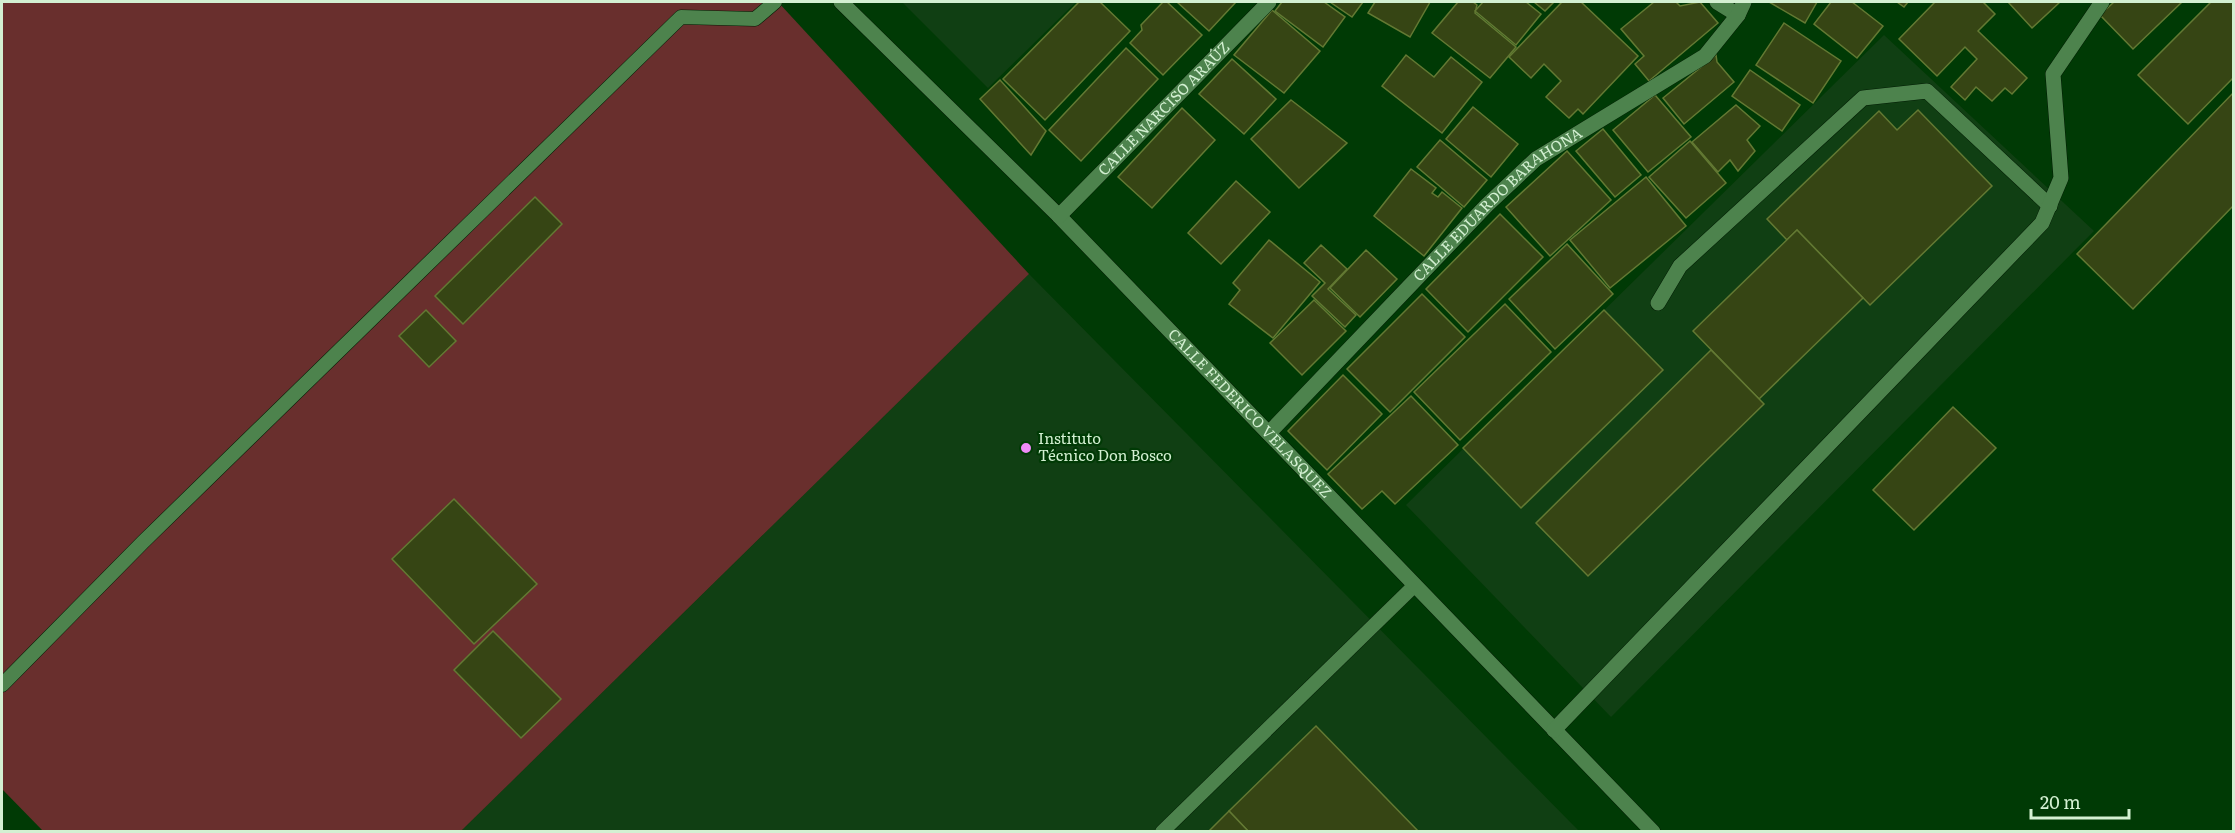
<svg xmlns="http://www.w3.org/2000/svg" width="2235" height="833" font-family="Literata,serif">
  <rect width="100%" height="100%" fill="#003a05"/>
  <!-- built -->
  <g fill="#103f13">
    <polygon points="902,2 1076,2 988,88"/>
    <polygon points="1884,35 2094,231 1611,717 1406,505"/>
    <polygon points="1029,274 1579,831 460,832"/>
  </g>
  <!-- green -->
  <polygon fill="#692f2d" points="2,2 778,2 1029,274 461,831 43,831 2,789"/>
  <!-- building -->
  <g fill="#364514" stroke="#637933" stroke-width="1.5">
    <polygon points="1079,2 1100,2 1130,31 1045,120 1003,79"/>
    <polygon points="1163,2 1167,2 1202,35 1163,75 1130,43 1142,30 1141,25"/>
    <polygon points="1177,2 1236,2 1209,31"/>
    <polygon points="1282,2 1324,2 1345,17 1323,47 1275,11"/>
    <polygon points="1330,2 1363,2 1352,17"/>
    <polygon points="1375,2 1430,2 1410,37 1368,13"/>
    <polygon points="1458,2 1473,2 1477,5 1475,13 1516,47 1490,78 1432,33"/>
    <polygon points="1483,2 1526,2 1541,14 1516,45 1475,11"/>
    <polygon points="1534,2 1554,2 1545,11"/>
    <polygon points="1562,2 1581,2 1638,56 1583,114 1578,109 1569,118 1546,97 1561,81 1544,64 1531,78 1509,57"/>
    <polygon points="1654,2 1676,2 1680,6 1700,2 1718,23 1649,81 1635,64 1644,56 1621,29"/>
    <polygon points="1769,2 1817,2 1805,23"/>
    <polygon points="1831,2 1852,2 1883,26 1857,58 1814,24"/>
    <polygon points="1897,2 1908,2 1904,7"/>
    <polygon points="1935,2 1983,2 1995,14 1978,31 2027,78 2012,94 2005,88 1992,101 1976,87 1965,100 1951,87 1977,59 1965,47 1937,76 1899,39"/>
    <polygon points="2008,2 2060,2 2032,28"/>
    <polygon points="2114,2 2182,2 2133,49 2100,15"/>
    <polygon points="2211,2 2234,2 2234,77 2188,124 2138,75"/>
    <polygon points="1272,10 1320,51 1284,93 1234,55"/>
    <polygon points="1784,23 1841,61 1813,103 1756,65"/>
    <polygon points="1126,48 1158,79 1081,161 1049,130"/>
    <polygon points="1406,55 1434,77 1451,57 1482,82 1442,133 1382,86"/>
    <polygon points="1716,55 1717,62 1734,82 1684,124 1663,98"/>
    <polygon points="1232,59 1276,99 1244,134 1199,94"/>
    <polygon points="1750,70 1800,105 1782,131 1732,96"/>
    <polygon points="1000,80 1046,131 1031,155 980,99"/>
    <polygon points="2234,92 2234,205 2133,309 2077,254"/>
    <polygon points="1655,95 1691,137 1648,172 1613,130"/>
    <polygon points="1291,100 1347,143 1299,188 1251,139"/>
    <polygon points="1736,105 1760,126 1747,140 1755,151 1738,171 1730,160 1718,172 1692,142"/>
    <polygon points="1473,107 1518,144 1491,177 1446,139"/>
    <polygon points="1182,108 1215,140 1152,208 1118,177"/>
    <polygon points="1918,110 1992,186 1870,305 1797,230 1787,240 1767,219 1879,111 1897,130"/>
    <polygon points="1603,129 1641,175 1615,197 1576,151"/>
    <polygon points="1440,140 1487,180 1464,207 1417,167"/>
    <polygon points="1690,141 1726,183 1686,218 1649,177"/>
    <polygon points="1567,151 1611,200 1550,256 1506,207"/>
    <polygon points="1411,169 1436,188 1432,193 1438,197 1442,192 1462,208 1424,256 1374,216"/>
    <polygon points="1646,177 1686,226 1610,288 1570,240"/>
    <polygon points="1236,181 1270,212 1221,264 1188,233"/>
    <polygon points="535,197 562,224 463,324 435,296"/>
    <polygon points="1500,214 1543,257 1468,332 1426,289"/>
    <polygon points="1797,230 1863,298 1759,399 1693,331"/>
    <polygon points="1269,240 1320,282 1273,338 1229,304 1240,290 1233,283"/>
    <polygon points="1567,244 1613,294 1555,349 1509,299"/>
    <polygon points="1321,245 1347,269 1328,289 1356,315 1345,327 1312,296 1325,283 1304,263"/>
    <polygon points="1366,250 1397,279 1360,317 1330,288"/>
    <polygon points="1422,294 1465,337 1390,412 1347,369"/>
    <polygon points="1314,300 1346,331 1302,375 1270,343"/>
    <polygon points="1505,304 1551,352 1460,440 1414,392"/>
    <polygon points="426,310 456,341 429,367 399,336"/>
    <polygon points="1604,310 1663,370 1521,508 1463,448"/>
    <polygon points="1711,350 1764,404 1588,576 1536,523"/>
    <polygon points="1343,375 1382,414 1327,470 1288,431"/>
    <polygon points="1411,396 1458,445 1395,504 1382,491 1362,509 1328,474"/>
    <polygon points="1953,407 1996,448 1914,530 1873,490"/>
    <polygon points="454,499 537,584 474,644 392,559"/>
    <polygon points="493,631 561,699 521,738 454,670"/>
    <polygon points="1316,726 1419,832 1249,832 1229,811"/>
    <polygon points="1229,811 1249,832 1208,832"/>
  </g>
  <g fill="none" stroke-linecap="round" stroke-linejoin="round">
    <!-- lane casing -->
    <g stroke="#021d04" stroke-width="15">
      <g id="lane">
        <polyline points="2,685 143,542 681,17 755,19 775,2"/>
        <polyline points="1162,832 1414,586"/>
      </g>
    </g>
    <!-- street casing -->
    <g stroke="#021d04" stroke-width="16">
      <g id="street">
        <path id="s1" d="M841,2L1059,216L1653,832"/>
        <polyline points="1717,2 1738,15"/>
        <path id="s2" d="M1059,216L1269,2"/>
        <polyline points="1658,303 1680,266 1863,98 1927,91 2050,206"/>
        <path id="s3" d="M1269,433L1487,205L1536,159L1705,56L1738,15L1744,2"/>
        <polyline points="1554,730 2042,223 2061,178 2053,74 2102,2"/>
      </g>
    </g>
    <!-- lane -->
    <use href="#lane" stroke="#4d834d" stroke-width="14"/>
    <!-- street -->
    <use href="#street" stroke="#4d834d" stroke-width="15"/>
  </g>
  <!-- markers -->
  <circle fill="#ef8bf7" stroke="#003a05" stroke-width="2" cx="1026" cy="448" r="6"/>
  <g text-anchor="middle" stroke-width="4.5" stroke-linejoin="round" paint-order="stroke">
    <!-- street labels -->
    <g font-size="15" fill="#d3f0d2" stroke="#003a05">
      <text dy="5" stroke="none"><textPath href="#s2" startOffset="150">CALLE NARCISO ARAÚZ</textPath></text>
      <text dy="5" stroke="none"><textPath href="#s3" startOffset="324">CALLE EDUARDO BARAHONA</textPath></text>
      <text dy="5" stroke="none"><textPath href="#s1" startOffset="580">CALLE FEDERICO VELASQUEZ</textPath></text>
    </g>
    <!-- poi labels -->
    <g font-size="15" fill="#d3f0d2" stroke="#003a05" text-anchor="start">
      <text x="1038" y="444">Instituto<tspan x="1038" dy="17">Técnico Don Bosco</tspan></text>
    </g>
  </g>
  <!-- border -->
  <rect width="2235" height="833" fill="none" stroke="#d3f0d2" stroke-width="6"/>
  <!-- scale -->
  <path d="M2031 809v9h98v-9" fill="none" stroke="#d3f0d2" stroke-width="3"/>
  <text x="2040" y="809" font-size="18" fill="#d3f0d2" stroke="#003a05" stroke-width="4.5" paint-order="stroke">20 m</text>
</svg>
